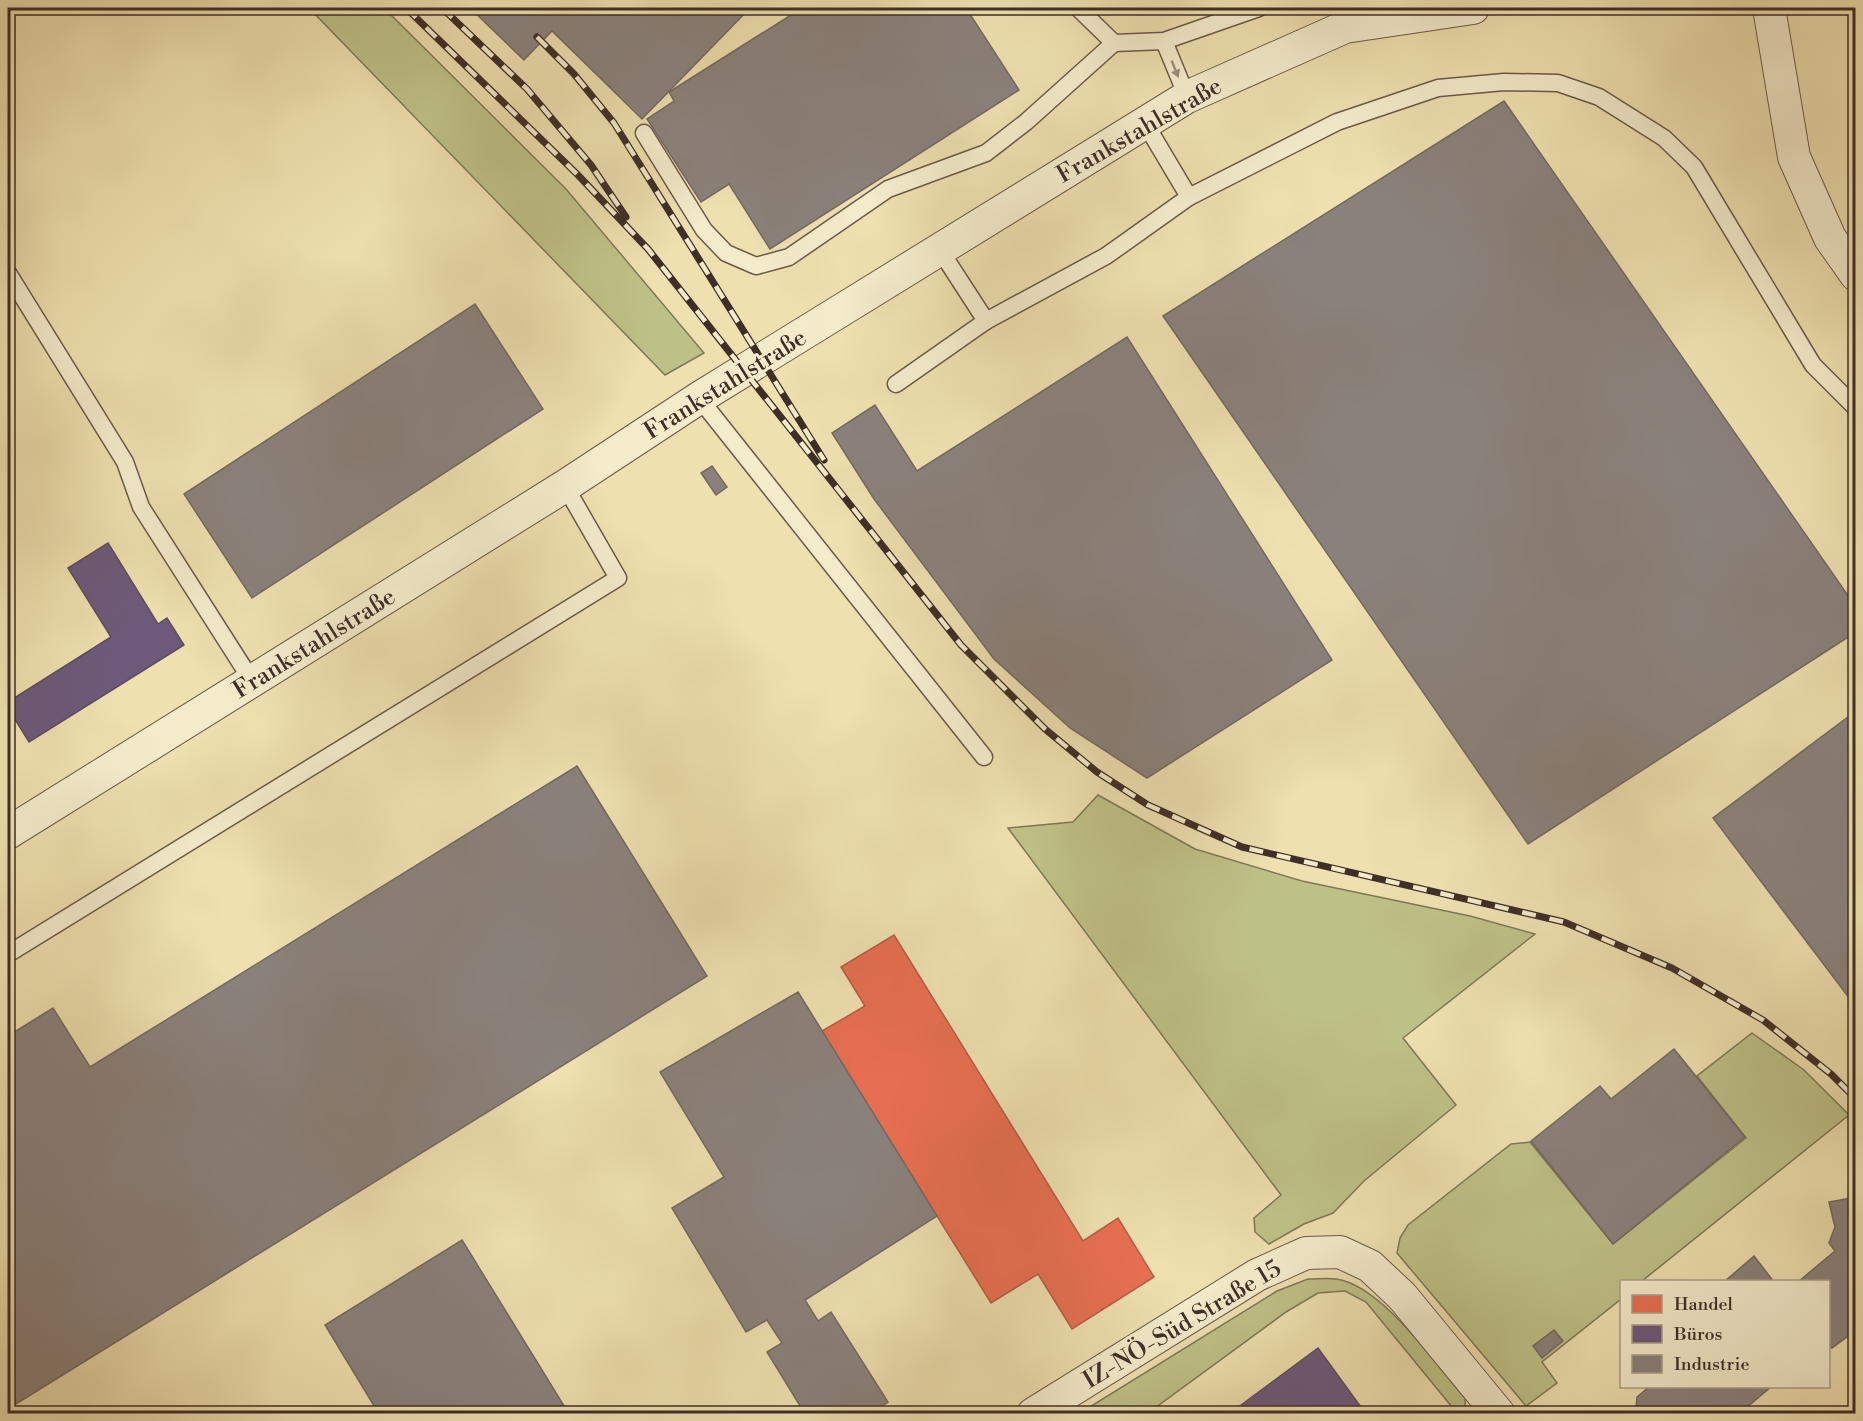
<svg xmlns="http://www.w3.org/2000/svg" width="1863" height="1421" font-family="'Libre Bodoni',serif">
  <rect width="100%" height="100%" fill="#eee0af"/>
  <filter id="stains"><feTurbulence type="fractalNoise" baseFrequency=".00333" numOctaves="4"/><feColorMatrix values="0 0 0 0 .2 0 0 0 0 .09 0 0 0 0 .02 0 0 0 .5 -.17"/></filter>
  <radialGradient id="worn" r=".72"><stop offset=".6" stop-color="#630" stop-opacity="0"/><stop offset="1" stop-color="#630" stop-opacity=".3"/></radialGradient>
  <!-- green -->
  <g fill="#bec187" stroke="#7e7858" stroke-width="1.5">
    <polygon points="309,8 384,8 566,189 704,353 665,375"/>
    <polygon points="1098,795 1195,849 1302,881 1470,916 1535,934 1403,1038 1456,1105 1364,1181 1333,1213 1304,1224 1269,1244 1255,1232 1254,1218 1281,1195 1008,828 1073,822"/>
    <polygon points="1752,1033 1804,1070 1849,1115 1642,1281 1622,1282 1621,1299 1542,1362 1557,1383 1526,1406 1397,1253 1400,1238 1408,1225 1511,1144 1530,1142 1613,1244 1746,1138 1697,1076"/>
    <path d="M1308,1279C1317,1279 1327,1278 1336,1279C1382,1285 1435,1364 1465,1398V1410L1457,1413L1366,1302L1345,1291L1318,1293L1286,1312L1148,1413H1080L1277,1291Z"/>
  </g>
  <!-- shops -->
  <polygon fill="#e76f51" stroke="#b55c45" stroke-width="1.5" points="894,935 1083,1241 1118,1218 1154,1277 1072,1329 1038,1274 991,1303 822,1031 865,1006 841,967"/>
  <!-- offices -->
  <g fill="#6d597a" stroke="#5f4c61" stroke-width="1.5">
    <polygon points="108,543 158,624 167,618 184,645 29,742 8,708 8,702 111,637 68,568"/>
    <polygon points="1318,1348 1366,1414 1229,1414"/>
  </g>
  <!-- industry -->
  <g fill="#8a817c" stroke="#746863" stroke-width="1.5">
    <polygon points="470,8 750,8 642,119 552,31 524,60"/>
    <polygon points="802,8 966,8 1019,90 770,249 729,184 701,202 647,119 674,101 669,92"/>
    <polygon points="1504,101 1856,607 1856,632 1528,844 1163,316"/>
    <polygon points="475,304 543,409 252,598 184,494"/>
    <polygon points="1127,337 1332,660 1147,778 1070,728 994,659 874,499 832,433 875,405 917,471"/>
    <polygon points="712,466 727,487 716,495 701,473"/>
    <polygon points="1856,711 1856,1007 1713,818"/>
    <polygon points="577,766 707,976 8,1409 8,1036 53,1008 90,1067"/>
    <polygon points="798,992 937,1216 805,1300 818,1321 831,1312 888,1402 870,1414 805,1414 767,1352 782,1343 767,1320 746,1332 672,1208 724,1177 660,1072"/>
    <polygon points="1674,1049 1745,1137 1613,1244 1531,1141 1600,1086 1611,1099"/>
    <polygon points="1856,1197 1856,1330 1832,1348 1828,1345 1828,1282 1798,1282 1835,1251 1829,1243 1835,1227 1829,1202"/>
    <polygon points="462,1240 569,1414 379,1414 325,1325"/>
    <polygon points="1754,1256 1774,1282 1724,1282"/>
    <polygon points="1554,1330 1563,1341 1542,1358 1533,1346"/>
    <polygon points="1650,1386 1772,1386 1739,1414 1641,1414 1636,1408 1637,1397"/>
  </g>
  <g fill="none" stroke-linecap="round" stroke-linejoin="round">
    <!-- lane casing -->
    <g stroke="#6b5a4a" stroke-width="19">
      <g id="lane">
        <polyline points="1078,8 1114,43 1164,41 1259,8"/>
        <polyline points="1164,41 1187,97"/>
        <polyline points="1145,123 1189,197"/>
        <polyline points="644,133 704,230 726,253 756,266 789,257 888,189 986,153 1026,122 1114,43"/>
        <polyline points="940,250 986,321"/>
        <polyline points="8,273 125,462 141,507 252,681"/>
        <polyline points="896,384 986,321 1106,256 1189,197 1337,122 1438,88 1504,82 1558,83 1599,97 1664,138 1694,167 1813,365 1856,408"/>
        <polyline points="699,398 984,757"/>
        <polyline points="8,954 618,578 565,486"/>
      </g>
    </g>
    <!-- street casing -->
    <g stroke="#6b5a4a" stroke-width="34">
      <g id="street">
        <polyline points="1769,8 1794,157 1830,238 1856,275"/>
        <polyline points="8,833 565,486 699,398 1187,97 1345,27 1473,8"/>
        <polyline points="1033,1414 1257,1275 1306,1253 1340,1252 1370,1266 1402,1296 1499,1414"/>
      </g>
    </g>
    <!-- lane -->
    <use href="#lane" stroke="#f4ebcb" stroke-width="16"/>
    <!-- street -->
    <use href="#street" stroke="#f4ebcb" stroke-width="32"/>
    <!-- rail casing -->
    <g stroke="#3f2e28" stroke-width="7">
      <g id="rail">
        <polyline points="406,8 577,174 648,249 961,645 1045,729 1097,772 1148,805 1242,847 1564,922 1672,968 1763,1020 1831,1074 1856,1099"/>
        <polyline points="442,8 527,89 591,165 626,217"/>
        <polyline points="537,37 574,74 614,123 824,460"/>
      </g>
    </g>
    <!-- rail -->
    <use href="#rail" stroke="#f4ebcb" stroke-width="4.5" stroke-dasharray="14" stroke-linecap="butt"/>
  </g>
  <!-- one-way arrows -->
  <defs><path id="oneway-solid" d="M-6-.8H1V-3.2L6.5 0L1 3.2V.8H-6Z" transform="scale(1.5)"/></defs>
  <use fill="#9a8c7a" href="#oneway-solid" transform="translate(1175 69) rotate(68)"/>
  <g text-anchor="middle" stroke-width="6" stroke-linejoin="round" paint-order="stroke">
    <!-- street labels -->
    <g font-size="24" fill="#3f2e28" stroke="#f4ebcb">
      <text transform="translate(1139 130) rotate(-30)" y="8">Frankstahlstraße</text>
      <text transform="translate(725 384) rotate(-32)" y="8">Frankstahlstraße</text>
      <text transform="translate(314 643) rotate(-32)" y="8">Frankstahlstraße</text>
      <text transform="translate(1182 1324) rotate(-31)" y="8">IZ-NÖ-Süd Straße 15</text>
    </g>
  </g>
  <!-- margin -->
  <rect width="1863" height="1421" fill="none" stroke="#eee0af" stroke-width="30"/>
  <rect x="9" y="9" width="1845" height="1403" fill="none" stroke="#3f2e28" stroke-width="3"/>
  <rect x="15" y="15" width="1833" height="1391" fill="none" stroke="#3f2e28" stroke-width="1.5"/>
  <!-- legend -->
  <rect x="1620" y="1280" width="210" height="108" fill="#f4ebcb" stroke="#ac9f8a" stroke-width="1.5"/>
  <rect x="1632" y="1295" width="30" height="18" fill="#e76f51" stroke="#ac9f8a" stroke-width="1.5"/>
  <text x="1674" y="1310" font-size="18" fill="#3f2e28">Handel</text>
  <rect x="1632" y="1325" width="30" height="18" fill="#6d597a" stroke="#ac9f8a" stroke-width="1.5"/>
  <text x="1674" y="1340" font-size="18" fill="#3f2e28">Büros</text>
  <rect x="1632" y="1355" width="30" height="18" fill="#8a817c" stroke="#ac9f8a" stroke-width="1.5"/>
  <text x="1674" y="1370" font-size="18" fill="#3f2e28">Industrie</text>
  <rect width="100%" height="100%" filter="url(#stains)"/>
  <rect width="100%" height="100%" fill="url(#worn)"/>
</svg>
